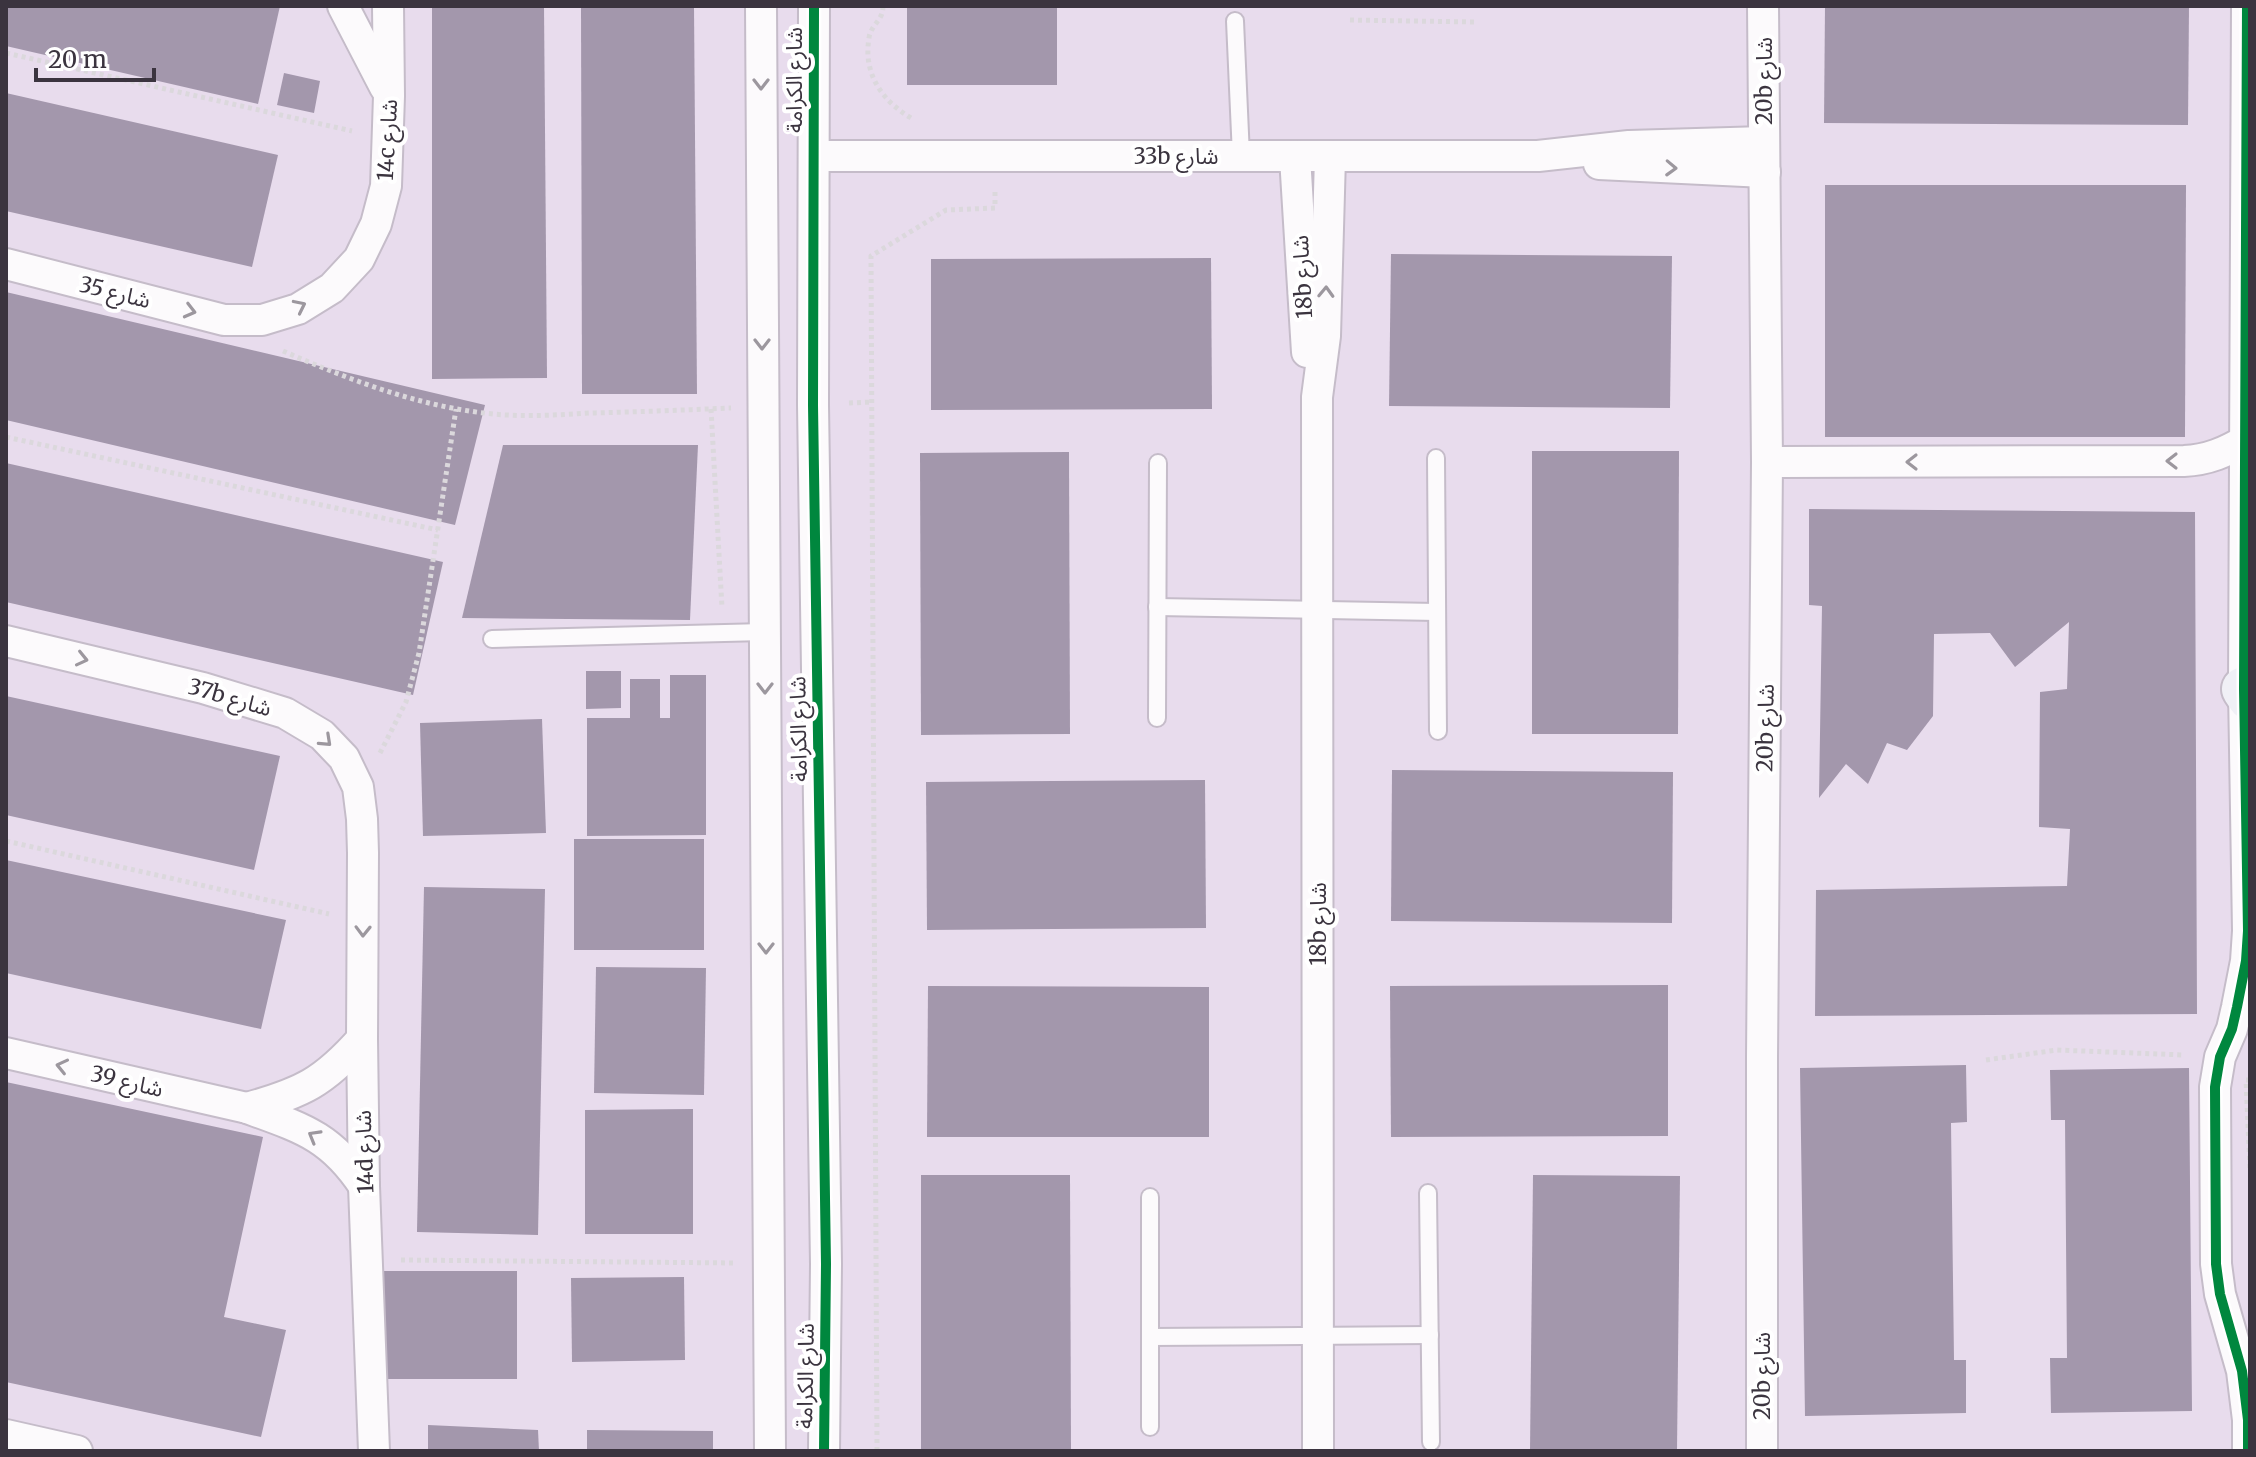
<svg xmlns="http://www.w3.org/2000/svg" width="2256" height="1457" font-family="Merriweather,'Noto Sans Arabic',serif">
  <rect width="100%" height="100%" fill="#e8dced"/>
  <!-- building -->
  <g fill="#a397ac">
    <polygon points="6,6 280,6 258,104 6,46"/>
    <polygon points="432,6 544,6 547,378 432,379"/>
    <polygon points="581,6 694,6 697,394 582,394"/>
    <rect x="907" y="6" width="150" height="79"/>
    <polygon points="1825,6 2189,6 2188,125 1824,123"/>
    <polygon points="284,73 320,81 314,113 277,105"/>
    <polygon points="6,93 278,155 252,267 6,211"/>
    <polygon points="1825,185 2186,185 2185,437 1825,437"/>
    <polygon points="1391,254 1672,256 1670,408 1389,406"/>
    <polygon points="1211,258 1212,409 931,410 931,259"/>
    <polygon points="6,292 485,405 455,525 6,420"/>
    <polygon points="503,445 698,445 690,620 462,618"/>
    <polygon points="1532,451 1679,451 1678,734 1532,734"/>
    <polygon points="1069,452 1070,734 921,735 920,453"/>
    <polygon points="6,463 443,562 413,695 6,602"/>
    <polygon points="1809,509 2195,512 2197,1014 1815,1016 1816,890 2067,886 2070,829 2039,827 2040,692 2067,689 2069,622 2015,667 1990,633 1934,634 1933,716 1907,750 1887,743 1868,784 1846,764 1819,798 1822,606 1809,605"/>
    <polygon points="586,671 621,671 621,708 586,709"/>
    <polygon points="670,675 706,675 706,835 587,836 587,718 630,718 630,679 660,679 660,718 670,718"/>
    <polygon points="6,696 280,756 254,870 6,815"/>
    <polygon points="542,719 546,833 423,836 420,723"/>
    <polygon points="1392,770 1673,772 1672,923 1391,921"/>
    <polygon points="1205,780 1206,928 927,930 926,782"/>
    <rect x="574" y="839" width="130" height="111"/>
    <polygon points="6,860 286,920 261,1029 6,973"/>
    <polygon points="424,887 545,889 538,1235 417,1232"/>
    <polygon points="596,967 706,968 704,1095 594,1093"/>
    <polygon points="1668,985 1668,1136 1391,1137 1390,986"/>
    <polygon points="928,986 1209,987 1209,1137 927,1137"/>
    <polygon points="1966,1065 1967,1122 1951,1123 1954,1360 1966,1360 1966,1413 1805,1416 1800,1068"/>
    <polygon points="2189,1068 2192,1411 2051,1413 2050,1358 2067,1358 2065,1120 2051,1120 2050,1070"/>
    <polygon points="6,1082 263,1137 224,1317 286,1330 261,1437 6,1382"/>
    <polygon points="693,1109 693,1234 585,1234 585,1110"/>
    <polygon points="921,1175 1070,1175 1071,1451 921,1451"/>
    <polygon points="1533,1175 1680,1176 1677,1451 1530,1451"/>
    <polygon points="379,1271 517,1271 517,1379 378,1379"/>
    <polygon points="684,1277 685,1360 572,1362 571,1278"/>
    <polygon points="428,1425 538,1430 539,1451 428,1451"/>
    <polygon points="587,1430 713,1431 713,1451 587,1451"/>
  </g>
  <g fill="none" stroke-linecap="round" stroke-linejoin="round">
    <!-- service casing -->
    <g stroke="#c5bcc9" stroke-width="20">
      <g id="service">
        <polyline points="1235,21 1241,156"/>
        <polyline points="1436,458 1438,731"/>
        <polyline points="1157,607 1437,612"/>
        <polyline points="492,639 765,632"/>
        <polyline points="1157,718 1158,463"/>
        <polyline points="1428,1193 1431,1442"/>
        <polyline points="1150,1337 1430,1335"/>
        <polyline points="1150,1427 1150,1197"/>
      </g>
    </g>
    <!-- minor casing -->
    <g stroke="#c5bcc9" stroke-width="34">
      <g id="minor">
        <polyline points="343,6 385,87"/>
        <polyline points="761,6 770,1451"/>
        <polyline points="814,6 813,405 826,1264 824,1451"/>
        <polyline points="2247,6 2244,689 2248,931 2246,961 2237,1007 2232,1029 2220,1057 2215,1087 2216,1264 2220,1294 2242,1371 2248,1420 2248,1451"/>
        <polyline points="814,156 1538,156 1629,146 1764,142"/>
        <polyline points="1295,157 1307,352"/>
        <polyline points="1599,164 1765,172"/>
        <polyline points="6,264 224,320 262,320 298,309 332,288 359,259 376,224 386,186 389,96 388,6"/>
        <path d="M1767,462L2184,461C2208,460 2226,452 2246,440"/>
        <polyline points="6,641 203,688 285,713 322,735 344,758 358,787 362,819 363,853 362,1039 364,1186 374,1451"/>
        <path d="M6,1053L247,1108C302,1128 331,1136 364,1186"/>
        <path d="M247,1108C302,1093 324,1082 362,1039"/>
        <polyline points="6,1435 77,1451"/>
        <polyline points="1318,1451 1317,397 1325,336 1330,157"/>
        <polyline points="1762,1451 1762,1057 1767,462 1763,6"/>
      </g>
    </g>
    <!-- secondary casing -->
    <g stroke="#c5bcc9" stroke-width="48">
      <polyline id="secondary" points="2244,689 2250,698"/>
    </g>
    <!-- path -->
    <g stroke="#dbd8dc" stroke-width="5" stroke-dasharray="4 4" stroke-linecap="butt">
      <path d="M883,6C883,20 874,22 870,34C869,35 868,46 868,47C866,79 886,104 913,119"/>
      <polyline points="1350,20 1475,22"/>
      <polyline points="6,53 352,131"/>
      <path d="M283,351C350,380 420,407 493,414C525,417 558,415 590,413C637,412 684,410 731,408"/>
      <polyline points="849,403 872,402"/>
      <polyline points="711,409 722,608"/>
      <polyline points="6,437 438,530"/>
      <polyline points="380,753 406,702 419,653 456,409"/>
      <polyline points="6,841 329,914"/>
      <polyline points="1986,1060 2057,1050 2184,1055"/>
      <polyline points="401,1260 735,1263"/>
      <polyline points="877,1451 871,256 946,210 995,208 995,189"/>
    </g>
    <!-- service -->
    <use href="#service" stroke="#fcfafc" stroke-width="16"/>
    <!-- minor -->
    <use href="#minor" stroke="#fcfafc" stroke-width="30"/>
    <!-- secondary -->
    <use href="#secondary" stroke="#f0f0f6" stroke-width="44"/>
    <!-- path-bridge -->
    <polyline stroke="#dbd8dc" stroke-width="5" stroke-dasharray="4 4" stroke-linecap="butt" points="2250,1080 2246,1080 2250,1169"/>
    <!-- cycleway casing -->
    <g stroke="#fff" stroke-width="15">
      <g id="cycleway">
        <polyline points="814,6 813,405 826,1264 824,1451"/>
        <polyline points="2247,6 2244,689 2248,931 2246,961 2237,1007 2232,1029 2220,1057 2215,1087 2216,1264 2220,1294 2242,1371 2248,1420 2248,1451"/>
      </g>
    </g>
    <!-- cycleway -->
    <use href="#cycleway" stroke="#00873e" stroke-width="10"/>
  </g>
  <!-- one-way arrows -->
  <defs><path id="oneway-chevron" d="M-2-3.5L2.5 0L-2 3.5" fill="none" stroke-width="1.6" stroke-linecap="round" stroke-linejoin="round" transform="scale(2)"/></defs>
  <g stroke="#9c979e">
    <use href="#oneway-chevron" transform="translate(761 84) rotate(90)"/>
    <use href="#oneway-chevron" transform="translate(1671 168) rotate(2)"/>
    <use href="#oneway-chevron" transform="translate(1326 292) rotate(-88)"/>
    <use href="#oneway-chevron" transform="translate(300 306) rotate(-26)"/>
    <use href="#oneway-chevron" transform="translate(190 311) rotate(14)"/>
    <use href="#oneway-chevron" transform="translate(762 344) rotate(90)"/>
    <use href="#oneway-chevron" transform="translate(2172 461) rotate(180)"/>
    <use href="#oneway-chevron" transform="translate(1912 462) rotate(180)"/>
    <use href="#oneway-chevron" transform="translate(82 659) rotate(13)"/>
    <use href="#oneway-chevron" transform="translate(765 688) rotate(90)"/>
    <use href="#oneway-chevron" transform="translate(326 741) rotate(43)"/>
    <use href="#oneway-chevron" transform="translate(363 931) rotate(91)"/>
    <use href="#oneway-chevron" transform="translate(766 948) rotate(90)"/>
    <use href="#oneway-chevron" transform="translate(62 1066) rotate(-167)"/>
    <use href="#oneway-chevron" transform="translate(314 1136) rotate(-150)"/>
  </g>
  <g text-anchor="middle" stroke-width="8" stroke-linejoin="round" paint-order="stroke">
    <!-- street labels -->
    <g font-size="22" fill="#3b343f" stroke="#fff">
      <text transform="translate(794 80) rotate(-90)" y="8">شارع الكرامة</text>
      <text transform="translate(1764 81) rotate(-90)" y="8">20b شارع</text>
      <text transform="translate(387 140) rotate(-87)" y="8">14c شارع</text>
      <text x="1176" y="164">33b شارع</text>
      <text transform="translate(1302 277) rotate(-93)" y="8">18b شارع</text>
      <text transform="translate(115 292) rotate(14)" y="8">شارع 35</text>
      <text transform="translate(230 697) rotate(16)" y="8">37b شارع</text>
      <text transform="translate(1765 728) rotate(-89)" y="8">20b شارع</text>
      <text transform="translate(798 729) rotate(-91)" y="8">شارع الكرامة</text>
      <text transform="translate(1318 924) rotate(-90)" y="8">18b شارع</text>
      <text transform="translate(127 1081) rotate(13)" y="8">شارع 39</text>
      <text transform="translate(364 1152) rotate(-92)" y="8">14d شارع</text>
      <text transform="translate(805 1376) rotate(-89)" y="8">شارع الكرامة</text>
      <text transform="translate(1762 1376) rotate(-90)" y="8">20b شارع</text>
    </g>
  </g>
  <!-- border -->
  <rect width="2256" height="1457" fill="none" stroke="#3b343f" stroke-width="16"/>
  <!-- scale -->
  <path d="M36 68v12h118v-12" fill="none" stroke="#3b343f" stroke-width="4"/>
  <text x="48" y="68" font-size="24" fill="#3b343f" stroke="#ffffff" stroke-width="6" paint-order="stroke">20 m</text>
</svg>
